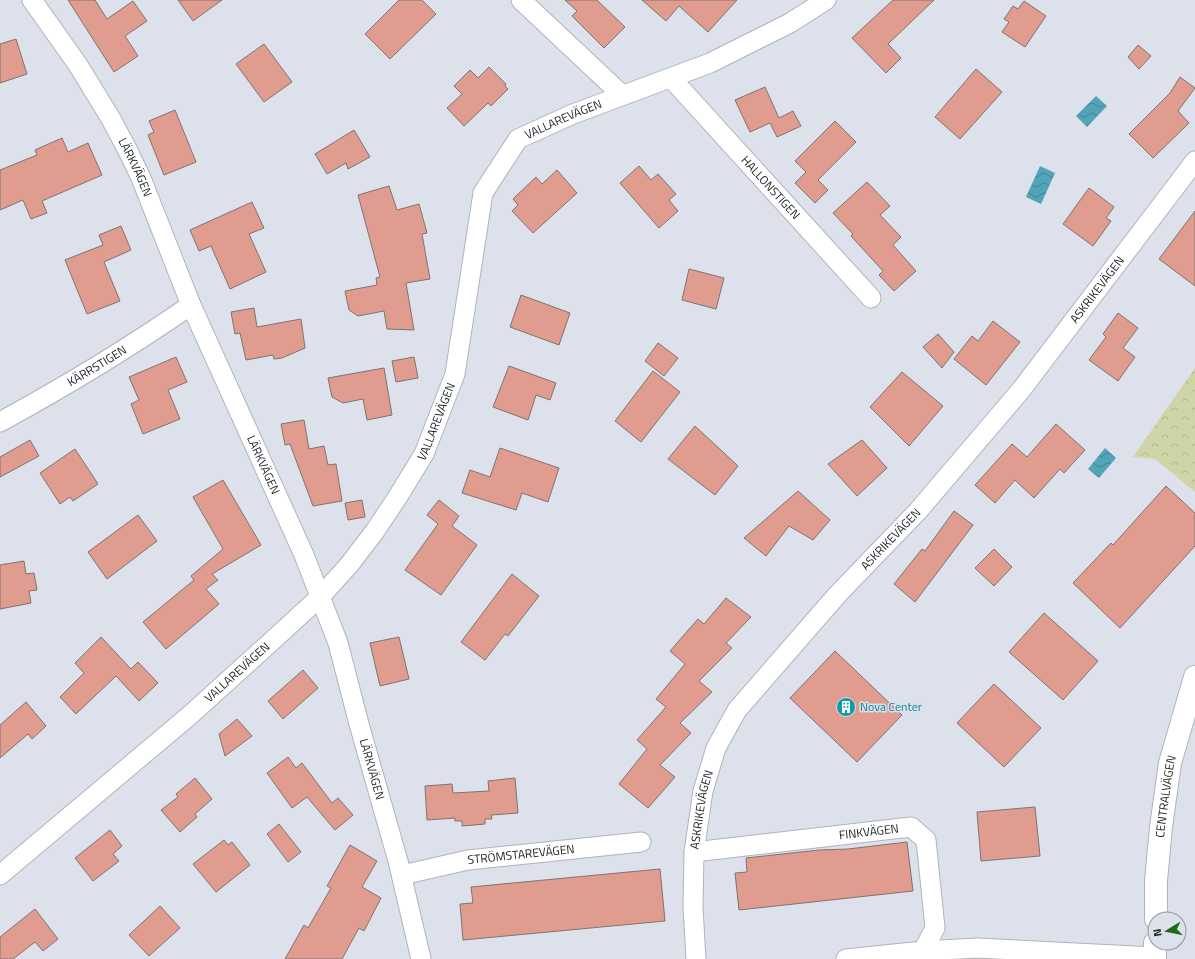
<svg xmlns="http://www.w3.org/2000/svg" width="1195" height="959" font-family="'Titillium Web',sans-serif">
  <defs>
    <pattern id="forest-crowns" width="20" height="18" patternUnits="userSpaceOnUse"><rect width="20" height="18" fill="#cfd5a6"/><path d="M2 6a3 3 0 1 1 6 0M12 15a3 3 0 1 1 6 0" fill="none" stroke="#b1b78f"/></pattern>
    <pattern id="water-waves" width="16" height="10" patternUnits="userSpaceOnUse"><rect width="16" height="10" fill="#52a4b7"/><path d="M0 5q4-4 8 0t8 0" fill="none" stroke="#448595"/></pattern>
  </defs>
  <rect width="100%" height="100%" fill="#dce1eb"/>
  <!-- forest -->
  <polygon fill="url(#forest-crowns)" points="1195,368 1195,492 1155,459 1133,457"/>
  <!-- water -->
  <g fill="url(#water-waves)">
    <polygon points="1096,96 1107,106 1087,127 1076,116"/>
    <polygon points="1040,166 1055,173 1041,204 1026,197"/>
    <polygon points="1105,448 1116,458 1099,478 1088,469"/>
  </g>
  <!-- building -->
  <g fill="#e09c8e" stroke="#7f7370">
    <polygon points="68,0 95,0 107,19 133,1 147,21 125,36 138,56 114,72"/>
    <polygon points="178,0 222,0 193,21"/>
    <polygon points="399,0 422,0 436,14 390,59 365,34"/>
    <polygon points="565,0 597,0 625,27 604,48 572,16 577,11"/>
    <polygon points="642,0 737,0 708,32 679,6 666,21"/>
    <polygon points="893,0 934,0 888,44 901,58 886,73 852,38"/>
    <polygon points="1024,1 1046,16 1025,47 1002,32 1009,22 1004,19 1013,6 1018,9"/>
    <polygon points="16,39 27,74 0,83 0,44"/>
    <polygon points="264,44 292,82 264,102 236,64"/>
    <polygon points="1138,45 1151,56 1139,69 1128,57"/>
    <polygon points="489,67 506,84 505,86 508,89 491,106 488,103 464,126 447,108 462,94 454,86 470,70 478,78"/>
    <polygon points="976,69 1002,92 960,139 935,117"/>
    <polygon points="1180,77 1195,88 1178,111 1189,123 1153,158 1129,134 1170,93"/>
    <polygon points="765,87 779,118 793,111 801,126 777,137 770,123 750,132 735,100"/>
    <polygon points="175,110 196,162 164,175 148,135 154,132 149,121"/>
    <polygon points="835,121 856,142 818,180 828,190 815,203 795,183 806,172 795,161"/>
    <polygon points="354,130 370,157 348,169 346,163 327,174 315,154"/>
    <polygon points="62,138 68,152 88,143 102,175 42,201 47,213 31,219 23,200 0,210 0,170 37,155 35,150"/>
    <polygon points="639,166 651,180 658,174 676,194 669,200 678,211 659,228 620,183"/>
    <polygon points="557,170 577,193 533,233 512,211 518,205 513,199 536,177 542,184"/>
    <polygon points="867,182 890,206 880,215 901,237 893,245 916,271 894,291 879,275 883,271 851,236 853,234 833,213"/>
    <polygon points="389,186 397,210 419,204 427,233 422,234 430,279 406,283 414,330 387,329 384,311 358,316 349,310 345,291 377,285 376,278 380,277 358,195"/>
    <polygon points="1089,188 1114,207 1106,218 1111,221 1093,246 1063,224"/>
    <polygon points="252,202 264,228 249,234 266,272 230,289 211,246 199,251 190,230"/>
    <polygon points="1195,211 1195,286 1159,259"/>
    <polygon points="121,226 131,250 104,262 120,301 87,314 65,260 103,245 99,235"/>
    <polygon points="689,269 724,278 716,309 682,300"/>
    <polygon points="521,295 570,313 559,345 510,327"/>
    <polygon points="254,308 257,327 301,319 305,348 282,358 274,359 273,355 246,360 240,333 235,334 231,312"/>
    <polygon points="1118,313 1138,328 1123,348 1135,357 1118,381 1089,360 1106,337 1103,334"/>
    <polygon points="993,321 1020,342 986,385 954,359 972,336 978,341"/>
    <polygon points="938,334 954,352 942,368 923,347"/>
    <polygon points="658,343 678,358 664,376 645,361"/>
    <polygon points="176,357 187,382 168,390 180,419 143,434 131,404 139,400 129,377"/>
    <polygon points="414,357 418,378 396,382 392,361"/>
    <polygon points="509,366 556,383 550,400 536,395 528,420 493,407"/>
    <polygon points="384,368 392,415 367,420 363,399 343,403 332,397 328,378"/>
    <polygon points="653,371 680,392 641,442 615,421"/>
    <polygon points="902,372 943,406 909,446 870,407"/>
    <polygon points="304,420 309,449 324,446 328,465 336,464 342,501 313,506 290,444 285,445 281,424"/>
    <polygon points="1056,424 1085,450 1064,473 1060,469 1034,498 1015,480 995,503 975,485 1012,444 1027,457"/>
    <polygon points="695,426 738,466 715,495 668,459"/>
    <polygon points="30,440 39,456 0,477 0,457"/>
    <polygon points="862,440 887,468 857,496 828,464"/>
    <polygon points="500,448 559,468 548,502 522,493 516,510 462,493 470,470 490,477"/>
    <polygon points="75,449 98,484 73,501 70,497 60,504 40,473"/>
    <polygon points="223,480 261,545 212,574 218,580 206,589 219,604 166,649 143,622 194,580 191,576 223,549 193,497"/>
    <polygon points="1166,486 1195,513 1195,546 1120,628 1073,583 1111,543 1113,545"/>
    <polygon points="798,491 830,520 813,540 789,526 766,556 744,538"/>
    <polygon points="362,500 365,517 348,520 345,503"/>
    <polygon points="439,500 459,516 452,526 477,545 441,595 405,570 438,524 427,515"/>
    <polygon points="954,511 973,525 915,602 894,584 922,549 925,551"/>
    <polygon points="138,515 157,541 107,579 88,552"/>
    <polygon points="994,549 1012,567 994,586 975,568"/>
    <polygon points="24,561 26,574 34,573 37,590 29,591 31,603 0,609 0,565"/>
    <polygon points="512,574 539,596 508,636 505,634 485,660 461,642"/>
    <polygon points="726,598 751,617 726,643 732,648 699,681 712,692 680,723 691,733 660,765 675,777 648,808 619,784 647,749 637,740 666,707 656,699 685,664 670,651 698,619 704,624"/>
    <polygon points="1044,613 1098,661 1063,700 1009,652"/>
    <polygon points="101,637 131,669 138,662 158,683 139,701 116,676 76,714 60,697 84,673 75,663"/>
    <polygon points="399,637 409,679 380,686 370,643"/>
    <polygon points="835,651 902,715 857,762 790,698"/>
    <polygon points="303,670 318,688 283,719 268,701"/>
    <polygon points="994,684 1041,728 1004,767 957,723"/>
    <polygon points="26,702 46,726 32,739 28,734 0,758 0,725"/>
    <polygon points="237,719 252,736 225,756 219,734"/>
    <polygon points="288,757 296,768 302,763 332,803 338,798 353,815 335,830 307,797 292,808 267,773"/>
    <polygon points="195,778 212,799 195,814 197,817 180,832 161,810 178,797 176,794"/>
    <polygon points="515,778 518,813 491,815 492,819 485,819 485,824 474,825 462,826 462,821 455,821 455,818 427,820 425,786 452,784 453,793 489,791 488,781"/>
    <polygon points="1035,807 1040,856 981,861 977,812"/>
    <polygon points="279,824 301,852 288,862 267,834"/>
    <polygon points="110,830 122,846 113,854 119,861 93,881 75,858"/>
    <polygon points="224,840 228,845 232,842 250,865 216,892 193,864"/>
    <polygon points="907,842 913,891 739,910 735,873 747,872 746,858 819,850 848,849"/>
    <polygon points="350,845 377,861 362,887 381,898 364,931 359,928 342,959 285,959 304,925 308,928 331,888 327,886"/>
    <polygon points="660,869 665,921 463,940 460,904 473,903 471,887"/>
    <polygon points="160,906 180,928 149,956 129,935"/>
    <polygon points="35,909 58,939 43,951 35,942 13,959 0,959 0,937"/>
  </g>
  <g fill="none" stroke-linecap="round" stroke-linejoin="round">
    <!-- street casing -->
    <g stroke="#afb3bd" stroke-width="21">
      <g id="street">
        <path id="s1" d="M32,0L78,65L111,119L128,151L141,178L191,305L304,555L338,643L359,724L398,861L421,959"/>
        <polyline points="521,0 622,95"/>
        <path id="s2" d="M671,78L871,298"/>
        <path id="s3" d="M0,422C66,386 129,348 191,305"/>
        <path id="s4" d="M694,852L911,827L926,840L935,928L923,951L924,959"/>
        <path id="s5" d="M0,875L189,716L273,640L321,596L349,565L375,531L397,498L424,454L455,374L483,193L518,139L573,114L710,63L790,23L826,0"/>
        <path id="s6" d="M402,875L468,860L641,842"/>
        <path id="s7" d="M696,959L693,907L694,852L703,791L716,748L737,710L838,594L918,511L1021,390L1195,161"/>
        <polyline points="846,959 923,951 977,948 1155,957"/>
      </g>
    </g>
    <!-- secondary casing -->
    <g stroke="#afb3bd" stroke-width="24">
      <g id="secondary">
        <path id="s8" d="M1156,919V881L1161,827L1170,763L1195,677"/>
        <polyline points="1155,959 1155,943"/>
      </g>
    </g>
    <!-- street -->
    <use href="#street" stroke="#fff" stroke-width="19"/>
    <!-- secondary -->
    <use href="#secondary" stroke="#fff" stroke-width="22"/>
  </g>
  <!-- icons -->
  <defs>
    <g id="building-disc" transform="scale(1)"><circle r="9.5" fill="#0f9aa8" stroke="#dce1eb"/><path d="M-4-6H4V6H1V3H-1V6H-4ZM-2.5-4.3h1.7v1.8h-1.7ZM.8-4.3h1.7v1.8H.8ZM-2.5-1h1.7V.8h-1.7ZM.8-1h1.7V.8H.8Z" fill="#fff"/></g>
  </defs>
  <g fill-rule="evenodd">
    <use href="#building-disc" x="846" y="707"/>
  </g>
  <g text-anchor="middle" stroke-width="3" stroke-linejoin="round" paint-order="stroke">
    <!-- street labels -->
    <g font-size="12" fill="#232529" stroke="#dce1eb">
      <text dy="4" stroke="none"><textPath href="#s5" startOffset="984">VALLAREVÄGEN</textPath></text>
      <text dy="4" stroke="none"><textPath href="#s1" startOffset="197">LÄRKVÄGEN</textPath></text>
      <text dy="4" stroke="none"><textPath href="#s2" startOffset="148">HALLONSTIGEN</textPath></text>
      <text dy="4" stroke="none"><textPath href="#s7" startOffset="811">ASKRIKEVÄGEN</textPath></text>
      <text dy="4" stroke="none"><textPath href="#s3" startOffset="112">KÄRRSTIGEN</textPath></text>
      <text dy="4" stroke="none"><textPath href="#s5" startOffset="636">VALLAREVÄGEN</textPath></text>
      <text dy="4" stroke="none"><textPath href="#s1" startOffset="521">LÄRKVÄGEN</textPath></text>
      <text dy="4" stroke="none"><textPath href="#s7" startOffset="487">ASKRIKEVÄGEN</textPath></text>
      <text dy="4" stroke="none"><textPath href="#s5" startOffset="312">VALLAREVÄGEN</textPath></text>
      <text dy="4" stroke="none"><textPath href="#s1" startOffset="845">LÄRKVÄGEN</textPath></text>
      <text dy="4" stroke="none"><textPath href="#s8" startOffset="123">CENTRALVÄGEN</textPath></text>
      <text dy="4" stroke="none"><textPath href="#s7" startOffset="150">ASKRIKEVÄGEN</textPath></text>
      <text dy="4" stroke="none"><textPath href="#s4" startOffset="176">FINKVÄGEN</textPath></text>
      <text dy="4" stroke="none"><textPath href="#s6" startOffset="121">STRÖMSTAREVÄGEN</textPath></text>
    </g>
    <!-- culture labels -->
    <g font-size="12" fill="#0d838f" stroke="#dce1eb" text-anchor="start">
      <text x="860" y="711">Nova Center</text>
    </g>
  </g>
  <!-- north arrow -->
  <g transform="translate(1167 931) rotate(260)"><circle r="19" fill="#dce1eb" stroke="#92969d"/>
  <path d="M0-3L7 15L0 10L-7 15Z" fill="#1d6c11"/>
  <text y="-6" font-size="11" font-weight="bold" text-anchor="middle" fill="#232529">N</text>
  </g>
</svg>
